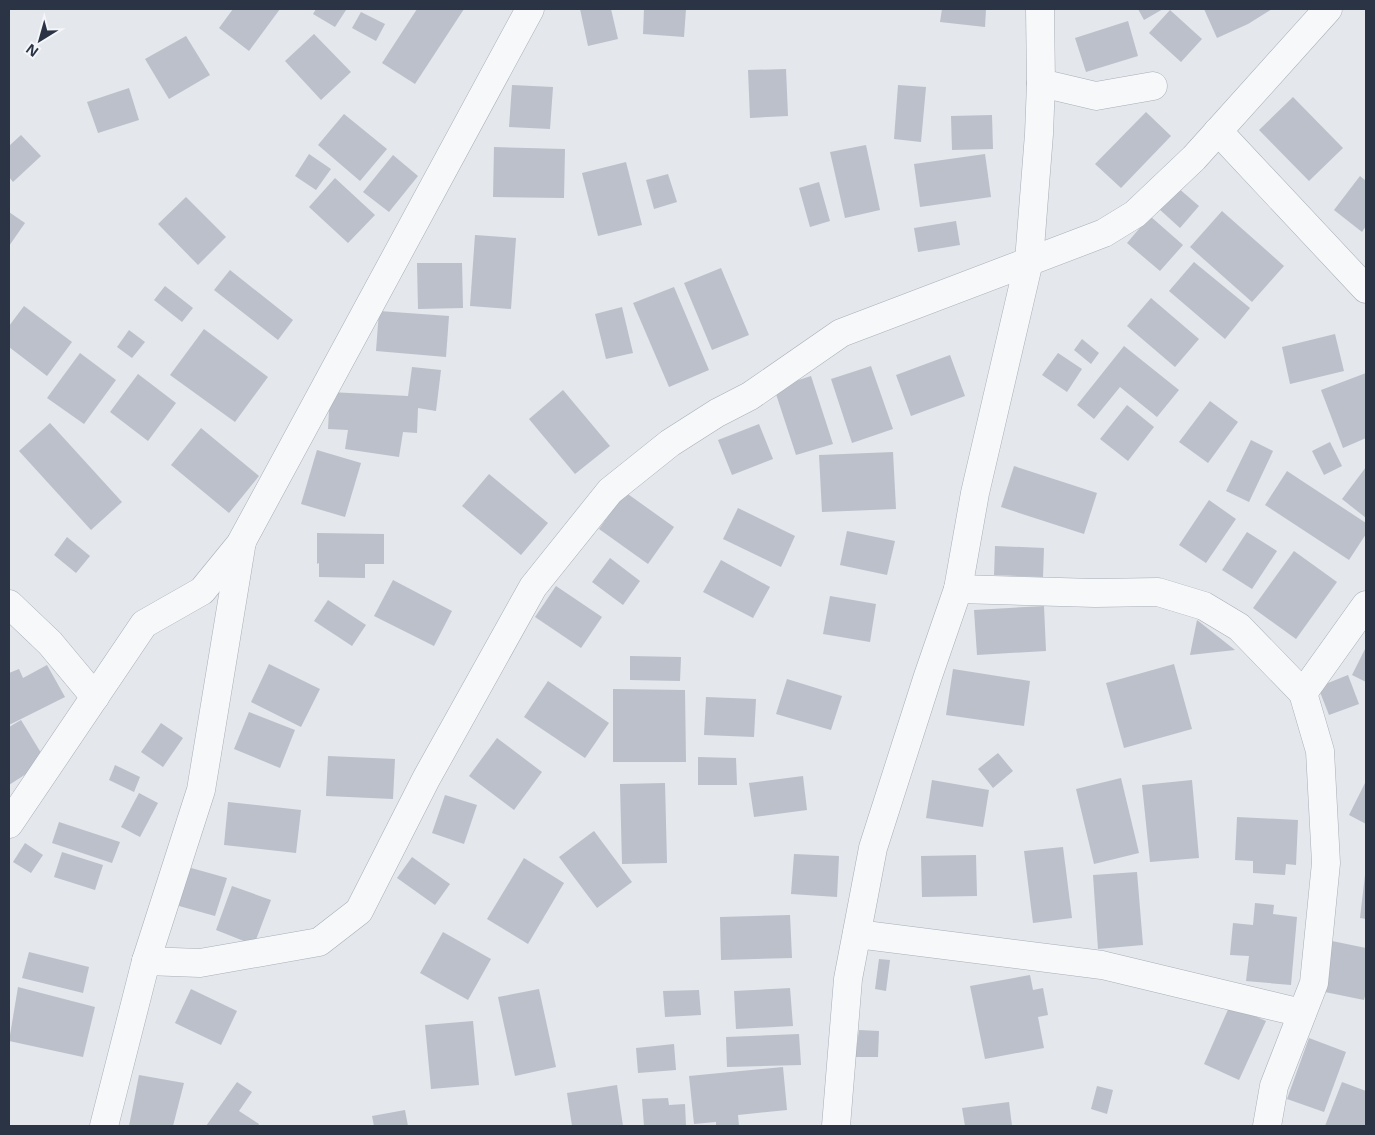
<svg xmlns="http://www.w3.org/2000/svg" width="1375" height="1135" font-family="'Noto Sans',sans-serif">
  <rect width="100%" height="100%" fill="#e4e7ec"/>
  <!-- building -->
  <g fill="#bbc0ca">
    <polygon points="233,9 280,9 249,51 219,28"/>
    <polygon points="316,9 345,9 346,10 335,27 313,14"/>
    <polygon points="417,9 464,9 415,84 382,63"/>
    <polygon points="580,9 611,9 618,39 588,46"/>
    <polygon points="644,9 686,9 684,37 643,34"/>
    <polygon points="942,9 986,9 985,27 940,22"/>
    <polygon points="1138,9 1163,9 1144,20"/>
    <polygon points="1204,9 1272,9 1248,24 1217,38"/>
    <polygon points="1170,10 1202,39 1181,62 1149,33"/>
    <polygon points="361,12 385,24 376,41 352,28"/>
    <polygon points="1128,21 1138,56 1086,72 1075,38"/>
    <polygon points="314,34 351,72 321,100 285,61"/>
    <polygon points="186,36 210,75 169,99 145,59"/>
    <polygon points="786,69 788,116 750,118 748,70"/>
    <polygon points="512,85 553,87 550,129 509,127"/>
    <polygon points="898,85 926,87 921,142 894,139"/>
    <polygon points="129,88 139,120 98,133 87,102"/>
    <polygon points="1293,97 1343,148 1309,181 1259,130"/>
    <polygon points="1146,112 1171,136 1121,188 1095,164"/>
    <polygon points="344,114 387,149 360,181 318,145"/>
    <polygon points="992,115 993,149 952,150 951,116"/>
    <polygon points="21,135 41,156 13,182 9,177 9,146"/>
    <polygon points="866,145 880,210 845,218 830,152"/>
    <polygon points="494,147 565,149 564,198 493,197"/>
    <polygon points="309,154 331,169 316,190 295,176"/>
    <polygon points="985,154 991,197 920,207 914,164"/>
    <polygon points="393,155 418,176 389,212 363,192"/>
    <polygon points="626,162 642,225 598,236 582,173"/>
    <polygon points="668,174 677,202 654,209 646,180"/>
    <polygon points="1360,176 1366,181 1366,226 1362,232 1334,210"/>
    <polygon points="335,178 375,215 348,243 309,207"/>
    <polygon points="819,182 830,221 810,227 799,188"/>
    <polygon points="1177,187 1199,206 1180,228 1158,208"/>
    <polygon points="186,197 226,237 198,265 158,224"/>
    <polygon points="1222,211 1284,266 1252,302 1190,247"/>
    <polygon points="9,212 25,223 9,246"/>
    <polygon points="1150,216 1183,245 1160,271 1127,243"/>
    <polygon points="956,221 960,245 918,252 914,228"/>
    <polygon points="475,235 516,238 511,309 470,306"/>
    <polygon points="1194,262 1250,308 1225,339 1169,291"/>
    <polygon points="417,263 462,263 463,308 418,309"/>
    <polygon points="721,268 749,335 712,350 684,283"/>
    <polygon points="230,270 293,320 278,340 214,290"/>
    <polygon points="165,286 193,308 182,322 154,300"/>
    <polygon points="674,287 709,370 669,387 633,303"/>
    <polygon points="1151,298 1199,339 1175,367 1127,326"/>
    <polygon points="24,306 72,342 47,376 9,347 9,326"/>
    <polygon points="622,307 633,353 606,359 595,314"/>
    <polygon points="379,311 449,316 446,357 376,351"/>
    <polygon points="204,329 268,377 235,422 170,375"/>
    <polygon points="129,330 145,342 132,358 117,347"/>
    <polygon points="1335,334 1344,371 1290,384 1282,347"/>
    <polygon points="1082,339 1099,353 1091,364 1074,350"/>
    <polygon points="1124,346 1179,390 1157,417 1120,387 1094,419 1077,405"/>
    <polygon points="80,353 116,380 84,424 47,398"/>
    <polygon points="1058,353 1082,369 1067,392 1042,375"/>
    <polygon points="950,355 965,396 911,416 896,375"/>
    <polygon points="871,366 893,429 852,443 831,379"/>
    <polygon points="412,367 441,370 436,411 418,408 417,433 403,432 399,457 345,449 348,430 328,429 330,392 408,396"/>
    <polygon points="1366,373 1366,438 1343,448 1321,390"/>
    <polygon points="138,374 176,403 148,441 110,412"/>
    <polygon points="811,376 833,444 796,455 774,388"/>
    <polygon points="563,390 610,446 575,474 529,419"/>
    <polygon points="1210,401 1238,422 1208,463 1179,442"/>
    <polygon points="1127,405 1154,427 1128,461 1100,439"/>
    <polygon points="50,423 122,502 91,530 19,451"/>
    <polygon points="759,424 773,459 732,475 718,440"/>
    <polygon points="201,428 259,476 229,513 171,465"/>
    <polygon points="1251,440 1273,451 1249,502 1226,491"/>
    <polygon points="1330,442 1342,466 1324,475 1312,451"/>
    <polygon points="317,450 361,463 345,517 301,504"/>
    <polygon points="893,452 896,509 822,512 819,455"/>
    <polygon points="1014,466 1097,493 1084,534 1001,507"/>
    <polygon points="1366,467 1366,518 1342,499"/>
    <polygon points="1287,471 1366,523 1366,534 1349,560 1265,505"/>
    <polygon points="489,474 548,523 521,555 462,506"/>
    <polygon points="625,492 674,527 648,564 599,529"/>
    <polygon points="1209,500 1236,519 1206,563 1179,545"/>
    <polygon points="738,508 795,536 781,567 723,539"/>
    <polygon points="847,531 895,541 887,575 840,565"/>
    <polygon points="1247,532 1277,551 1252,589 1222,570"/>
    <polygon points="317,533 384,534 384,564 365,564 365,578 319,577 319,563 317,564"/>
    <polygon points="67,537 90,556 76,573 54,555"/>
    <polygon points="995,546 1044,548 1043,577 994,575"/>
    <polygon points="1294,551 1337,582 1296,639 1253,608"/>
    <polygon points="610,558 640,581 623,605 592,582"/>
    <polygon points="721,560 770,587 753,618 703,592"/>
    <polygon points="393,580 452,611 434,646 374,616"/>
    <polygon points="556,586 602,617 581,648 535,617"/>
    <polygon points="830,596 876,604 870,642 823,634"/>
    <polygon points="328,600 366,625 352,646 314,621"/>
    <polygon points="1044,606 1046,651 977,655 974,610"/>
    <polygon points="1197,620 1235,650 1190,655"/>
    <polygon points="1366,647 1366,682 1352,675"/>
    <polygon points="630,656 681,657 680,681 630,680"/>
    <polygon points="269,664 320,689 301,727 251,702"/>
    <polygon points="1174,664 1192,729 1124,748 1106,683"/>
    <polygon points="47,665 65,697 9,725 9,673 19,669 23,678"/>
    <polygon points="953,669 1030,681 1024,726 946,715"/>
    <polygon points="1348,675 1359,704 1329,715 1318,687"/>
    <polygon points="787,679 842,696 831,730 776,714"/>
    <polygon points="548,681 609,723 585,758 524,717"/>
    <polygon points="613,689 685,690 686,762 613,762"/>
    <polygon points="706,697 756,699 754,737 704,735"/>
    <polygon points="249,712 295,730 280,768 234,749"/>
    <polygon points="21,720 46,761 9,785 9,727"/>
    <polygon points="161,723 183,738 163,767 141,752"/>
    <polygon points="497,738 542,772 514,810 469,776"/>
    <polygon points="998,753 1013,771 993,788 978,769"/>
    <polygon points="328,756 395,759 393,799 326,796"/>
    <polygon points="698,757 736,758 737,785 698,785"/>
    <polygon points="115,765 140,777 134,792 109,780"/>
    <polygon points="803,776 807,810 754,817 749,783"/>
    <polygon points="1121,778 1139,853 1094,864 1076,789"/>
    <polygon points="932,780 989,790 983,827 926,818"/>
    <polygon points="1192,780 1199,858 1150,862 1142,785"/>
    <polygon points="1366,781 1366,824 1349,815"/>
    <polygon points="665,783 667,863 622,864 620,784"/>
    <polygon points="139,793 158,803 140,837 121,827"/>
    <polygon points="445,795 477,805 464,844 432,833"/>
    <polygon points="228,802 301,810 296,853 224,845"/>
    <polygon points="1237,817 1298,820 1296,865 1286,864 1285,875 1253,873 1253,861 1235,860"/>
    <polygon points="59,822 120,842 112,863 52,843"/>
    <polygon points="594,831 632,882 597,908 559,857"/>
    <polygon points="25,843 43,855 31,873 13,862"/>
    <polygon points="1063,847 1072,918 1033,923 1024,851"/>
    <polygon points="62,852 103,865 95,890 54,877"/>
    <polygon points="794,854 839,856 837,897 791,894"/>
    <polygon points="976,855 977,896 922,897 921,856"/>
    <polygon points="412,857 450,884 435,905 397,878"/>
    <polygon points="524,858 564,883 528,944 487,919"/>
    <polygon points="184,866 227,878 215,916 172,904"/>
    <polygon points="1137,872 1143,945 1098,949 1093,875"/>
    <polygon points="1365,875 1366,875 1366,919 1360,918"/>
    <polygon points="232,886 271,900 254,945 216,930"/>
    <polygon points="1255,903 1274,905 1273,914 1297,917 1291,985 1246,981 1249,956 1230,955 1233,923 1253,925"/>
    <polygon points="790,915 792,958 721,960 720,917"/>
    <polygon points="443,932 491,959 468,1000 420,973"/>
    <polygon points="1332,941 1366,948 1366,992 1364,1000 1320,991"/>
    <polygon points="29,952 89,967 83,993 22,978"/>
    <polygon points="879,959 890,960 886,991 875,989"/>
    <polygon points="1030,975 1033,990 1043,988 1048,1015 1038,1017 1044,1048 985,1059 970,986"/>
    <polygon points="18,987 95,1007 83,1057 9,1041"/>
    <polygon points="790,988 793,1026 736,1029 734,991"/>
    <polygon points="191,989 237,1011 221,1045 175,1023"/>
    <polygon points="539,989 556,1067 515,1076 498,997"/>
    <polygon points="699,990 701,1015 665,1017 663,991"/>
    <polygon points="1230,1005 1266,1021 1239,1080 1204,1064"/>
    <polygon points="473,1021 479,1085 431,1089 425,1025"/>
    <polygon points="859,1030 879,1031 878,1057 855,1057"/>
    <polygon points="799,1034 801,1065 727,1067 726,1037"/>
    <polygon points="1309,1038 1346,1052 1324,1112 1287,1099"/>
    <polygon points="674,1044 676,1070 638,1073 636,1048"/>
    <polygon points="783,1067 787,1110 738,1115 739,1126 716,1126 716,1122 694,1124 689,1076"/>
    <polygon points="139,1075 184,1083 173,1126 129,1126"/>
    <polygon points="237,1082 252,1092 239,1111 259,1124 258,1126 206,1126"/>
    <polygon points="1342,1082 1366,1091 1366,1126 1325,1126"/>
    <polygon points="617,1085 623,1126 572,1126 567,1093"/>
    <polygon points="1097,1086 1113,1090 1107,1114 1091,1109"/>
    <polygon points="668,1098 669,1105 685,1104 686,1126 644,1126 642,1099"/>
    <polygon points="1009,1102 1012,1126 965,1126 962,1108"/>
    <polygon points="405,1110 408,1126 374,1126 372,1116"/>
  </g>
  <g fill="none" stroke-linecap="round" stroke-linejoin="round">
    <!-- minor casing -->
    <g stroke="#a9aeb7" stroke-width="29">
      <g id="minor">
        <polyline points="1041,83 1096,96 1153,86"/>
        <polyline points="1218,131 1366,289"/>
        <polyline points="958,589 1095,593 1158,592 1204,606 1239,627 1303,693 1320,751 1326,863 1314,983 1274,1086 1267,1126"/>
        <polyline points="9,604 50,643 95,697"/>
        <polyline points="1303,693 1366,605"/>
        <polyline points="9,824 144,624 202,591 242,542"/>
        <polyline points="857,934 1102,965 1302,1013"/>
        <polyline points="146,961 200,963 319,942 359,911 426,779 533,587 610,491 670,443 717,413 750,396 841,333 1104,233 1135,214 1194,158 1328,9"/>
        <polyline points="104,1126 146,961 201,790 242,541 530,9"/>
      </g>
    </g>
    <!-- tertiary casing -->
    <g stroke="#a9aeb7" stroke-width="29">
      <polyline id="tertiary" points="836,1126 848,979 873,848 928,676 958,589 975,493 1029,261 1039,134 1041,83 1040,9"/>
    </g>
    <!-- minor -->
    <use href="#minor" stroke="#f7f8fa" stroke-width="28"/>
    <!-- tertiary -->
    <use href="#tertiary" stroke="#f7f8fa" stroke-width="28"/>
  </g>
  <!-- border -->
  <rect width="1375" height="1135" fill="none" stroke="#2b3445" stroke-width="20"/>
  <!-- north arrow -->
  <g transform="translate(40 40) rotate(217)" stroke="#f4f6f9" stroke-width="4" paint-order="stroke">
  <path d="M0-4L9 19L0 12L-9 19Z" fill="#2b3445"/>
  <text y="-8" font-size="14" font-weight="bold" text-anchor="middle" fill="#2b3445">N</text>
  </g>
</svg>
